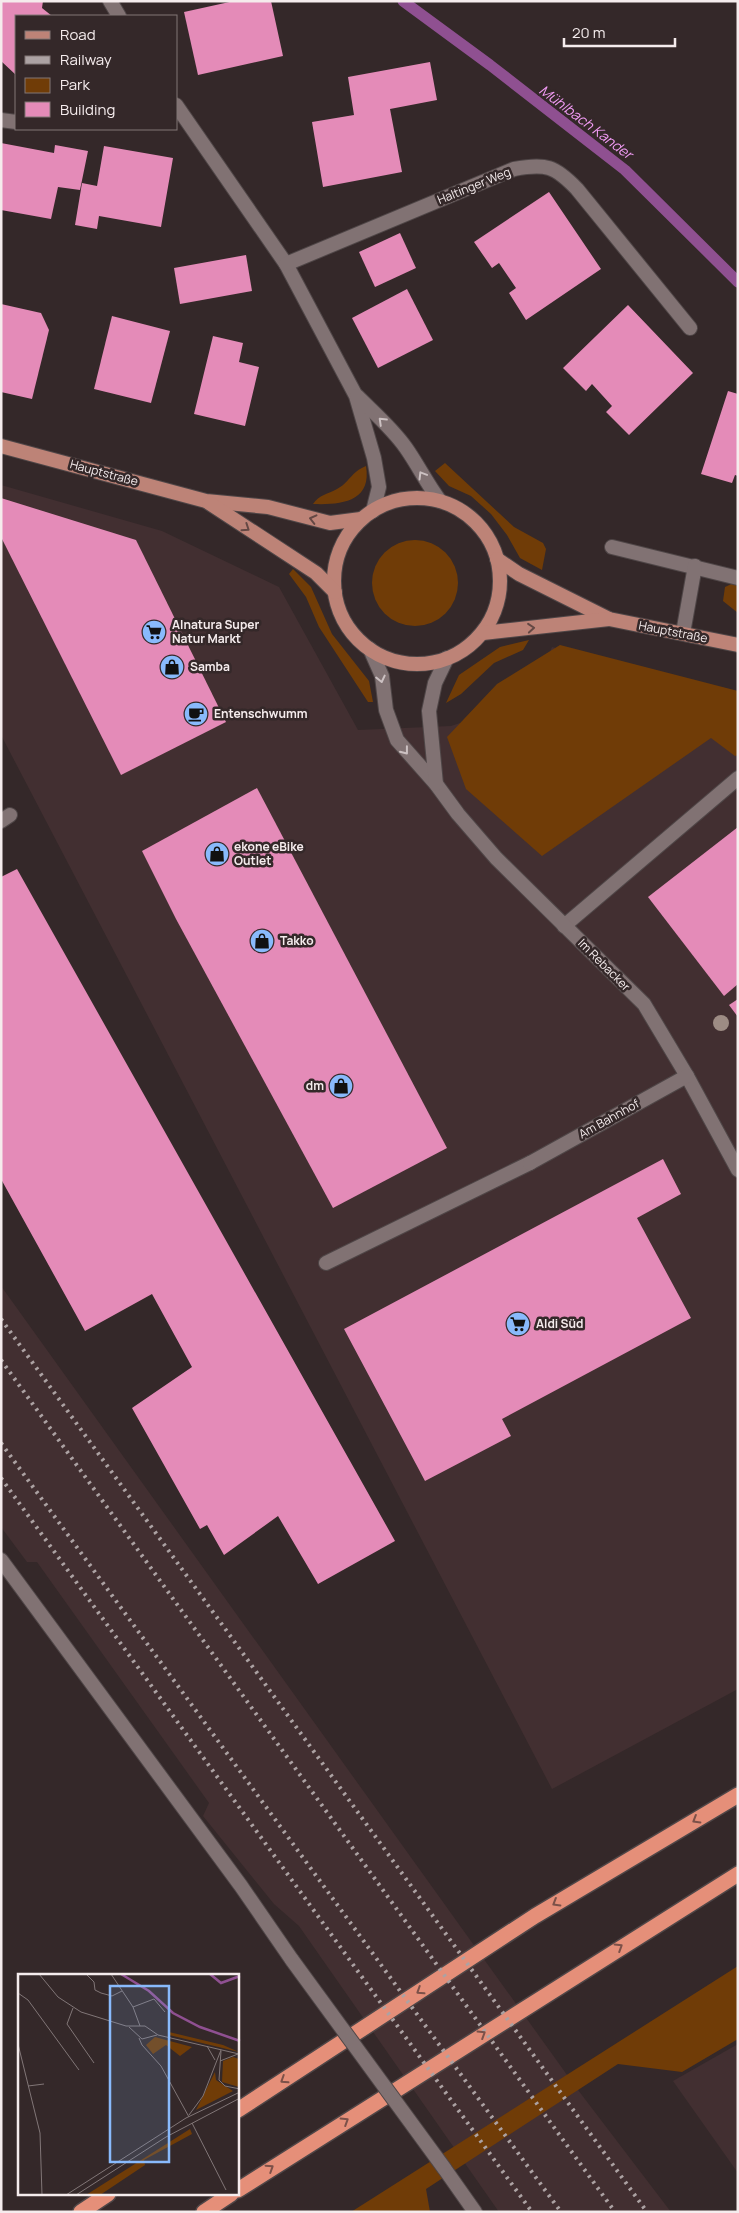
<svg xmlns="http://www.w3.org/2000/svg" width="739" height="2213" font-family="Manrope,sans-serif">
  <rect width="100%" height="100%" fill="#342829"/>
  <!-- built -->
  <g fill="#422f31">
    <polygon points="1,485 162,531 279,587 358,730 451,726 469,720 545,663 552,647 738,696 738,1689 552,1789 1,735"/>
    <polygon points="1,1286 575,2086 671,2212 499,2212 299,1926 274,1904 203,1816 209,1803 37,1562 27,1562 1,1527"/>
    <polygon points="738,2044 738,2173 673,2081"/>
  </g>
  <!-- green -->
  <g fill="#703c07">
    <polygon points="445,463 514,527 543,543 546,549 542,570 520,558 507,535 491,514 471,496 449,486 435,471"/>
    <path d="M366,466C372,502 341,505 313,504C319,495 328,494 337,489C349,483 351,472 366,466Z"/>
    <circle cx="415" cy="583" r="43"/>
    <polygon points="293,569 311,587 332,634 369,681 373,702 368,702 319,627 306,597 289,574"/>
    <polygon points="738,581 738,613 723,601 725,587"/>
    <polygon points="529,640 523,650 494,663 461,694 446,703 459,675 500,647"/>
    <polygon points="560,645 738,691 738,755 735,756 711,738 542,856 466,789 447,737 497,684"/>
    <polygon points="738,1966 738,2039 682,2072 618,2064 426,2189 430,2212 351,2212"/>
  </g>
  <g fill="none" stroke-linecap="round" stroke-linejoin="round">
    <!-- stream -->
    <polyline stroke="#8f5091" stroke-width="11" points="403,1 490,65 625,170 738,282"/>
  </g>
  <!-- building -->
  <g fill="#e48bb8">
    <polygon points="1,1 43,1 42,8 52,16 16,16 16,75 1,61"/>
    <polygon points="234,1 271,1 283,56 198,75 184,12"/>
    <polygon points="430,62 437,100 390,109 402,172 323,187 312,122 354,115 348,77"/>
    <polygon points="1,143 54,153 55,145 88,151 80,190 58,187 51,219 1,210"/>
    <polygon points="104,146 173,158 161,227 99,216 97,229 75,225 82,183 97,186"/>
    <polygon points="549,192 601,269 526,320 509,293 516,288 499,263 492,268 474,242"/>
    <polygon points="400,233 416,268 375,287 359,252"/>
    <polygon points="246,255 252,291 180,304 174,268"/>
    <polygon points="407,289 433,340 378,368 352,318"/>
    <polygon points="1,304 41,313 49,330 32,399 1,392"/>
    <polygon points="628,305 693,373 629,435 606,412 612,406 592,384 586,391 563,368"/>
    <polygon points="112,316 170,331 151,403 94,389"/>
    <polygon points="213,336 243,343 239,362 259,367 245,426 194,414"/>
    <polygon points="728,391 738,394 738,476 735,475 732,483 701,474"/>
    <polygon points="1,498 136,540 226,722 121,775 1,537"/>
    <polygon points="257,788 447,1148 333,1208 176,919 142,851"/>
    <polygon points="738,827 738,984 724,996 648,897"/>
    <polygon points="17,869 395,1541 318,1584 278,1516 224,1555 207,1525 200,1529 132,1408 192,1367 152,1294 85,1331 1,1179 1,877"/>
    <polygon points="738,999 738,1017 729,1005"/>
    <polygon points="663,1159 681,1194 637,1218 691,1318 502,1419 511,1436 425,1481 344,1329"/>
  </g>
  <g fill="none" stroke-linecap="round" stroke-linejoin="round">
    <!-- service casing -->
    <g stroke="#4f4647" stroke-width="16">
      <g id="service">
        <polyline points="612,547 738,578"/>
        <polyline points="683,633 695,566"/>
        <polyline points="1,821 10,815"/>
        <polyline points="564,926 738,778"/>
        <polyline points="326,1263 530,1163"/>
        <polyline points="1,1560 241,1886 292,1960"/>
        <polyline points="444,2168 475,2212"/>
      </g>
    </g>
    <!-- minor casing -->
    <g stroke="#4f4647" stroke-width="16">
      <g id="minor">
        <polyline points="110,1 119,16"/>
        <polyline points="176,105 286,264 356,396 374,458 379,487 373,511"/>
        <polyline points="1,120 16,122"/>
        <path d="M286,264L514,169C546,163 555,166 577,189L690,328"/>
        <path d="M357,396C374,413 392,428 406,448C418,465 427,484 440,501"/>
        <polyline points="370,649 382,676 386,710 397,740 436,784 458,814 496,858 644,1004 687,1076 738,1170"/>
        <polyline points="436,784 429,711 435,683 447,658"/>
        <polyline points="530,1163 687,1076"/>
      </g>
    </g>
    <!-- primary casing -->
    <g stroke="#4f4647" stroke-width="16">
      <g id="primary">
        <polyline points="1,446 206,501 268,507 330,523 361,519"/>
        <circle cx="417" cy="581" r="83"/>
        <polyline points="209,503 316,573 335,592"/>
        <polyline points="497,559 519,574 609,619 738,645"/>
        <polyline points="483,633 609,619"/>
      </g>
    </g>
    <!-- motorway casing -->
    <g stroke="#4f4647" stroke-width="18">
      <g id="motorway">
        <polyline points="238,2110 535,1916 738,1795"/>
        <polyline points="238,2190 738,1874"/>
        <polyline points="81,2212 108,2194"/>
        <polyline points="204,2212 231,2194"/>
      </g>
    </g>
    <!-- service -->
    <use href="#service" stroke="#817273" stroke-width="14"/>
    <!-- minor -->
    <use href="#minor" stroke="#817273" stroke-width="14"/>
    <!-- primary -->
    <use href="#primary" stroke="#bd8377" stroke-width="14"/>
    <!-- motorway -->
    <use href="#motorway" stroke="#e58f79" stroke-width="15"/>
    <!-- rail -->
    <g stroke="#aca2a3" stroke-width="4" stroke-dasharray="2.5 5" stroke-linecap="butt">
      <polyline points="1,1319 647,2212"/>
      <polyline points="1,1360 615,2212"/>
      <polyline points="1,1443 561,2212"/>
      <polyline points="1,1478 532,2212"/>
    </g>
    <!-- service-bridge casing -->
    <g stroke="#4f4647" stroke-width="16" stroke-linecap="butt">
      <polyline id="service-bridge" points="292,1960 444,2168"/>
    </g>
    <!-- service-bridge -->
    <use href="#service-bridge" stroke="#817273" stroke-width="14"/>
  </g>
  <!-- trees -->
  <circle fill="#9d8c84" cx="721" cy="1023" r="8"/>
  <!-- one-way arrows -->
  <defs><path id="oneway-chevron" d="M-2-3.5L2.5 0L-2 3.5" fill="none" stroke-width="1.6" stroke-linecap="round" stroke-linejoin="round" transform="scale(1.25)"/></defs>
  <g stroke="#ccc1c2">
    <use href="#oneway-chevron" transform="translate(382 421) rotate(-136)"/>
    <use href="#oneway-chevron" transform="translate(422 475) rotate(-121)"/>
    <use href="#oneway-chevron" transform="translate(381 679) rotate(77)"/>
    <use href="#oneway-chevron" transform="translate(405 751) rotate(52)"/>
  </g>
  <g stroke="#644844">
    <use href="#oneway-chevron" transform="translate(313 519) rotate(-166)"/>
    <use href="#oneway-chevron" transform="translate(246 528) rotate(34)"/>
    <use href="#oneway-chevron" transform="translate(531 628) rotate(-5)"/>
  </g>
  <g stroke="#7b5149">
    <use href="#oneway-chevron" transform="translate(696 1820) rotate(149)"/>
    <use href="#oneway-chevron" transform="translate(556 1903) rotate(149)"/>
    <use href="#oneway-chevron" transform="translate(619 1947) rotate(-32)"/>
    <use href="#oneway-chevron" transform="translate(420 1991) rotate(147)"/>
    <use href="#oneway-chevron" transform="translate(482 2034) rotate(-32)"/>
    <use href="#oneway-chevron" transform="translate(284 2080) rotate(147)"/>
    <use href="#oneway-chevron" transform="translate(345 2121) rotate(-32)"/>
    <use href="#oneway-chevron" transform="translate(270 2168) rotate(-33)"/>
  </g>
  <!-- icons -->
  <defs>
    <g id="supermarket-disc" transform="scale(1.25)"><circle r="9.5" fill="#89bafc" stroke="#342829"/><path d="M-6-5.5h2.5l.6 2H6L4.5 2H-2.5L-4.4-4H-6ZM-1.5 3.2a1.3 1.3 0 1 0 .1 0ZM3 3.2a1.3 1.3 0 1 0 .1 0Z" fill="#111"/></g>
    <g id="shop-disc" transform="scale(1.25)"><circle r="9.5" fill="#89bafc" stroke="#342829"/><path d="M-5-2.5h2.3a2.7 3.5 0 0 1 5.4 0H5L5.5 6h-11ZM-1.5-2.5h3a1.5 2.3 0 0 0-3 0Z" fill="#111"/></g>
    <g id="cafe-disc" transform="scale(1.25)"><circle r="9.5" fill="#89bafc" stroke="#342829"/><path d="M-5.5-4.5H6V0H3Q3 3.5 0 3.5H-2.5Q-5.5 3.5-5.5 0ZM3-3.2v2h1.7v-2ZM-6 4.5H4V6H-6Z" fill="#111"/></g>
  </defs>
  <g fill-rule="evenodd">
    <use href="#supermarket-disc" x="154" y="632"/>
    <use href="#shop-disc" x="172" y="667"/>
    <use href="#cafe-disc" x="196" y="714"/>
    <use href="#shop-disc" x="217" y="854"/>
    <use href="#shop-disc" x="262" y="941"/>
    <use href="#shop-disc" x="341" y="1086"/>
    <use href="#supermarket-disc" x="518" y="1324"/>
  </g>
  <g text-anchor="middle" stroke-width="5" stroke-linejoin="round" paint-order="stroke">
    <!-- street labels -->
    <g font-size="12" fill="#f5eced" stroke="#342829">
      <text transform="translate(474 186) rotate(-22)" y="4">Haltinger Weg</text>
      <text transform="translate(104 473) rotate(15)" y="4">Hauptstraße</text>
      <text transform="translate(673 632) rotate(11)" y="4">Hauptstraße</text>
      <text transform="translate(604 965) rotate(45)" y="4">Im Rebacker</text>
      <text transform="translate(609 1119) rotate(-29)" y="4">Am Bahnhof</text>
    </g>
    <!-- poi labels -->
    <g font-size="12" font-weight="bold" fill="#f5eced" stroke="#342829" text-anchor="start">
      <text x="172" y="629">Alnatura Super<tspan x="172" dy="14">Natur Markt</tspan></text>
      <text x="190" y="671">Samba</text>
      <text x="214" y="718">Entenschwumm</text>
      <text x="234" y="851">ekone eBike<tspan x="234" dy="14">Outlet</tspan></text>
      <text x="280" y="945">Takko</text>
      <text x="324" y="1090" text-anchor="end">dm</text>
      <text x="536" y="1328">Aldi Süd</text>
    </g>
    <!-- water labels -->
    <g font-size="14" font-style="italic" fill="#f19bf4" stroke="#342829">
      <text transform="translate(586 122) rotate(37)" y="5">Mühlbach Kander</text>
    </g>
  </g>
  <!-- overview -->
  <g transform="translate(18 1974)">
    <rect width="221" height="221" fill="#342829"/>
    <path d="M151,58L205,71L221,78L151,61ZM137,63L174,73L162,82L148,71L135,80L128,71ZM215,83L221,85V113L204,108L205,87ZM197,98L198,106L215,117L178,136ZM172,155L174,160L126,186L127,191L82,221H68Z" fill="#703c07"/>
    <path fill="none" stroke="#8f5091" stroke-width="2.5" d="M103,0L131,17L155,39L182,53L222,67M192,0L203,9L222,2"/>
    <path fill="none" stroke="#817677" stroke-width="1" d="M21,0L40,23L63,38L108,52H127L140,61L221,80M68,0L76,8L77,16L83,19L94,22L104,17M93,0L115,33L122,52M0,19L10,26L61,96M115,33L136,25L147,38M55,34L49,50L76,89M111,53L124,65L139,61M121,64L124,71L143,92L171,143M0,70L22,159L24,221M189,72L197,86M203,77L201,106L207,112L222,115M202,87L220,80M10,112L26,110M171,141L185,122L203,76M174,149L208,216M48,221L168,144L222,118M58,221L148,163L222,124"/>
    <path fill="#89bafc" fill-opacity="0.15" stroke="#89bafc" stroke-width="2.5" d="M92,12H151V188H92Z"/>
    <rect width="221" height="221" fill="none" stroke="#f5eced" stroke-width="2.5"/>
  </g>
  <!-- border -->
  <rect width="739" height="2213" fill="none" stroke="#f5eced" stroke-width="5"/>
  <!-- legend -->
  <rect x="15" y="15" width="162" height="115" fill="#342829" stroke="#817677"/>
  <rect x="25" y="31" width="25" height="8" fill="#bd8377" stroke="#817677"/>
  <text x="60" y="40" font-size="15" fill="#f5eced">Road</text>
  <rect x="25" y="56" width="25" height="8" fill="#aca2a3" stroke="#817677"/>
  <text x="60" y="65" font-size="15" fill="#f5eced">Railway</text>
  <rect x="25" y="78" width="25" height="15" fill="#703c07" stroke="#817677"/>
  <text x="60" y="90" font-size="15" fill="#f5eced">Park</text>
  <rect x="25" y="102" width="25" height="15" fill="#e48bb8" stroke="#817677"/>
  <text x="60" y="115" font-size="15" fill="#f5eced">Building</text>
  <!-- scale -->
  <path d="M564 38v8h111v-8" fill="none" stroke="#f5eced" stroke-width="2.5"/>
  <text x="572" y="38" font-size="15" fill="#f5eced" stroke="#342829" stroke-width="4" paint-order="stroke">20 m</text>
</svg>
